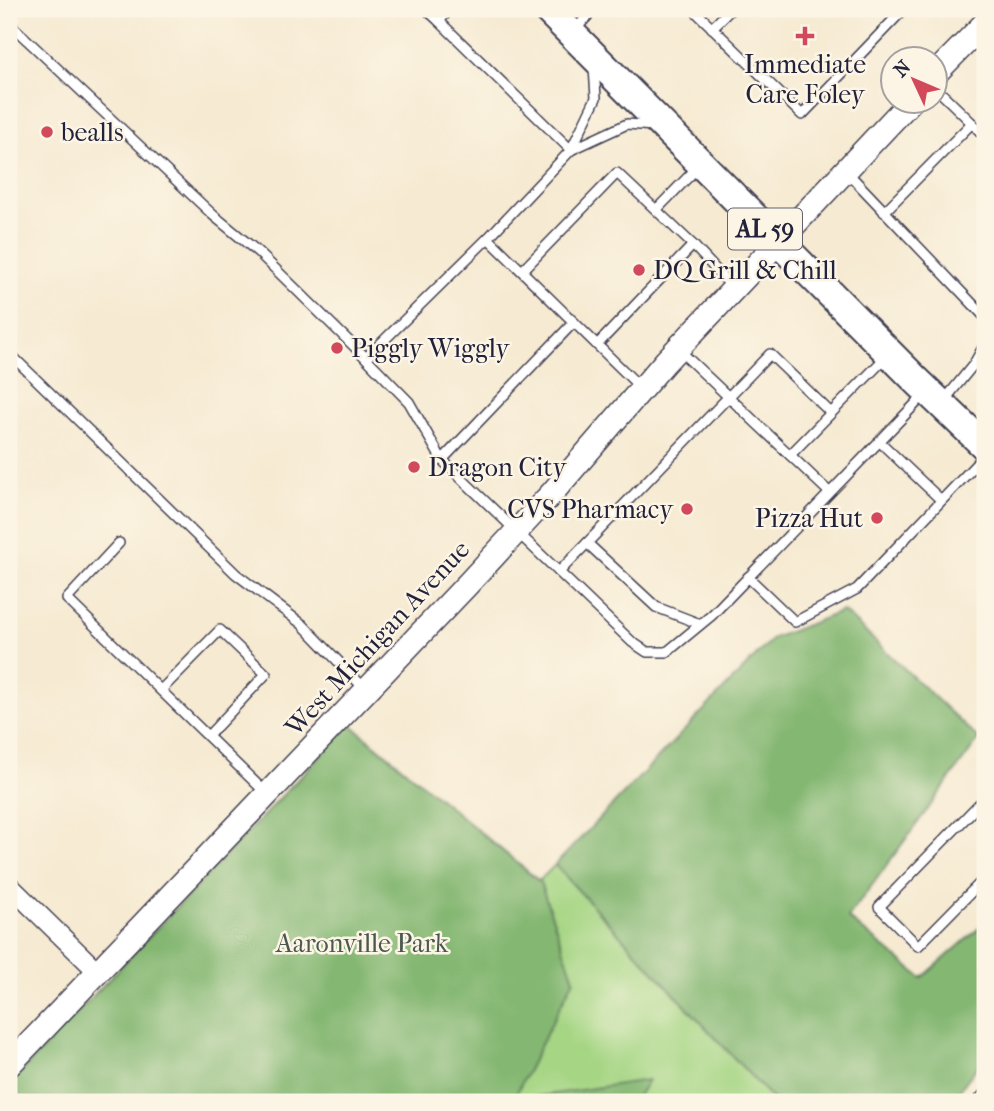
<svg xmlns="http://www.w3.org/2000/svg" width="994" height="1111" font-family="'IM FELL French Canon',serif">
  <rect width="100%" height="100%" fill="#fcf5e5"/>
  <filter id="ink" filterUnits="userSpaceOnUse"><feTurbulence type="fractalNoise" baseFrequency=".0143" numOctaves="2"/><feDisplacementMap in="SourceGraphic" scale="14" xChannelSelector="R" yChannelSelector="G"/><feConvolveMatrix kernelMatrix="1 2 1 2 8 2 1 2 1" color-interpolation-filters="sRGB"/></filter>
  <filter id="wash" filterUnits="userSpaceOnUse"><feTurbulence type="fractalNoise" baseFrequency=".00686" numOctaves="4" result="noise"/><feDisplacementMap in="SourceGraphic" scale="28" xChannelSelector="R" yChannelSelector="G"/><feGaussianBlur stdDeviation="1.57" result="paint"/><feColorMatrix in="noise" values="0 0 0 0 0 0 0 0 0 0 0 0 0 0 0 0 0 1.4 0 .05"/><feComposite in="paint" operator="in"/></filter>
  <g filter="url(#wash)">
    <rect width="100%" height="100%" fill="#f6ead2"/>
    <!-- green -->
    <polygon fill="#a6d684" stroke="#647c60" stroke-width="2" points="350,724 539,881 555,865 775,1102 9,1102 9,1085"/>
    <!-- forest -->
    <g fill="#84b772" stroke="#536c56" stroke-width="2">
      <polygon points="843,611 979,739 848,918 922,978 985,923 985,1057 950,1102 775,1102 555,865 773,638"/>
      <polygon points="350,724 540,882 574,979 513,1100 648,1080 634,1102 9,1102 9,1085"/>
    </g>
  </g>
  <g filter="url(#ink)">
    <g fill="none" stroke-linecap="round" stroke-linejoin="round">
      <!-- service casing -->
      <g stroke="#424052" stroke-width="12">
        <g id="service">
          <polyline points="426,9 439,21 450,9"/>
          <polyline points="693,9 802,115 904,9"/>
          <polyline points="439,21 571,150"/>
          <polyline points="9,23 213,215 258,252 366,358 409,402 442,460 632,642 647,652 667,652 712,615 926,393"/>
          <polyline points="712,28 731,9"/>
          <polyline points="574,31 594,9"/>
          <polyline points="594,67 596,98 571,150 488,238 641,388"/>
          <polyline points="972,123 985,137"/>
          <polyline points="573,149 627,124 654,126"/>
          <polyline points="846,171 985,317"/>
          <polyline points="657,209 697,168"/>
          <polyline points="884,212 972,123 934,86"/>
          <polyline points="523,270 617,173 693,245 733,288"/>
          <polyline points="597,345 693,245"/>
          <polyline points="678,349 790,455 888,355"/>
          <polyline points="9,353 236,574 302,624 365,689"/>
          <polyline points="366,358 488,238"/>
          <polyline points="943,402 974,364 985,344"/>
          <polyline points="879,441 941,500"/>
          <polyline points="790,455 829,492"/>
          <polyline points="442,460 574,322"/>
          <polyline points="119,543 67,599 266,793"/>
          <polyline points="587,543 656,607 700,624"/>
          <polyline points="559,572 770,354 831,413"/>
          <polyline points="748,577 795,622 857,589 985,455"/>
          <polyline points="161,690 220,630 266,674 208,736"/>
          <polyline points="985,798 879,907 918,946 985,878"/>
          <polyline points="977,1102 985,1093"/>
        </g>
      </g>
      <!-- minor casing -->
      <g stroke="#424052" stroke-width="21">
        <polyline id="minor" points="9,885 98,972"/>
      </g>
      <!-- tertiary casing -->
      <g stroke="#424052" stroke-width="26">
        <g id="tertiary">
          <polyline points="934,75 985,23"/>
          <polyline points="9,1065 465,587 553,492 665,362 910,102"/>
        </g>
      </g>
      <!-- primary casing -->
      <g stroke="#424052" stroke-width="32">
        <polyline id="primary" points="547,9 914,378 985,446"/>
      </g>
      <!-- service -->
      <use href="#service" stroke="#fff" stroke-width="9"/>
      <!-- minor -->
      <use href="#minor" stroke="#fff" stroke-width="18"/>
      <!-- tertiary -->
      <use href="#tertiary" stroke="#fff" stroke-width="23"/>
      <!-- primary -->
      <use href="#primary" stroke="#fff" stroke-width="28"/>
    </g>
  </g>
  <!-- markers -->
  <g fill="#d1495b" stroke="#fcf5e5" stroke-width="2.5">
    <path d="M801.5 25.5h7v7h7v7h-7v7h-7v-7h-7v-7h7z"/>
    <circle cx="47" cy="132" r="7"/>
    <circle cx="639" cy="270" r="7"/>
    <circle cx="337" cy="348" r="7"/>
    <circle cx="414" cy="467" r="7"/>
    <circle cx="687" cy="509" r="7"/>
    <circle cx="877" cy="518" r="7"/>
  </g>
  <g text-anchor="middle" stroke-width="5" stroke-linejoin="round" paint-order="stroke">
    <!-- shield labels -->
    <rect fill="#fcf5e5" stroke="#63616e" stroke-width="2" x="728" y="208.5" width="74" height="41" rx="5"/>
    <g font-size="24" font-weight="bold" fill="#22223b">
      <text x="765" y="237">AL 59</text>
    </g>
    <!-- poi labels -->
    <g font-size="26" fill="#22223b" stroke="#fcf5e5" text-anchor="start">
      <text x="805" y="73" text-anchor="middle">Immediate<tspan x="805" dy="30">Care Foley</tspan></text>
      <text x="61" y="141">bealls</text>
      <text x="653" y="279">DQ Grill &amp; Chill</text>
      <text x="351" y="357">Piggly Wiggly</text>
      <text x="428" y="476">Dragon City</text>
      <text x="673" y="518" text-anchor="end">CVS Pharmacy</text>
      <text x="863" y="527" text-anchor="end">Pizza Hut</text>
    </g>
    <!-- street labels -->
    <g font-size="26" fill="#22223b" stroke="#fcf5e5">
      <text transform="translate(377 638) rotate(-47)" y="9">West Michigan Avenue</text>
    </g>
    <!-- park labels -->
    <g font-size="26" fill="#4a5851" stroke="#fcf5e5">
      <text x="362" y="952">Aaronville Park</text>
    </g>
  </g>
  <!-- margin -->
  <rect width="994" height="1111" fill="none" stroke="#fcf5e5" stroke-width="35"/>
  <!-- north arrow -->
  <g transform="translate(914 80) rotate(314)"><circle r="33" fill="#fcf5e5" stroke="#a5a1a1" stroke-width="2"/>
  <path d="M0-5L12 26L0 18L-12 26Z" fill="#d1495b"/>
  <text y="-10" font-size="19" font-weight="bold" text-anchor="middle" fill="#22223b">N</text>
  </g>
</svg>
